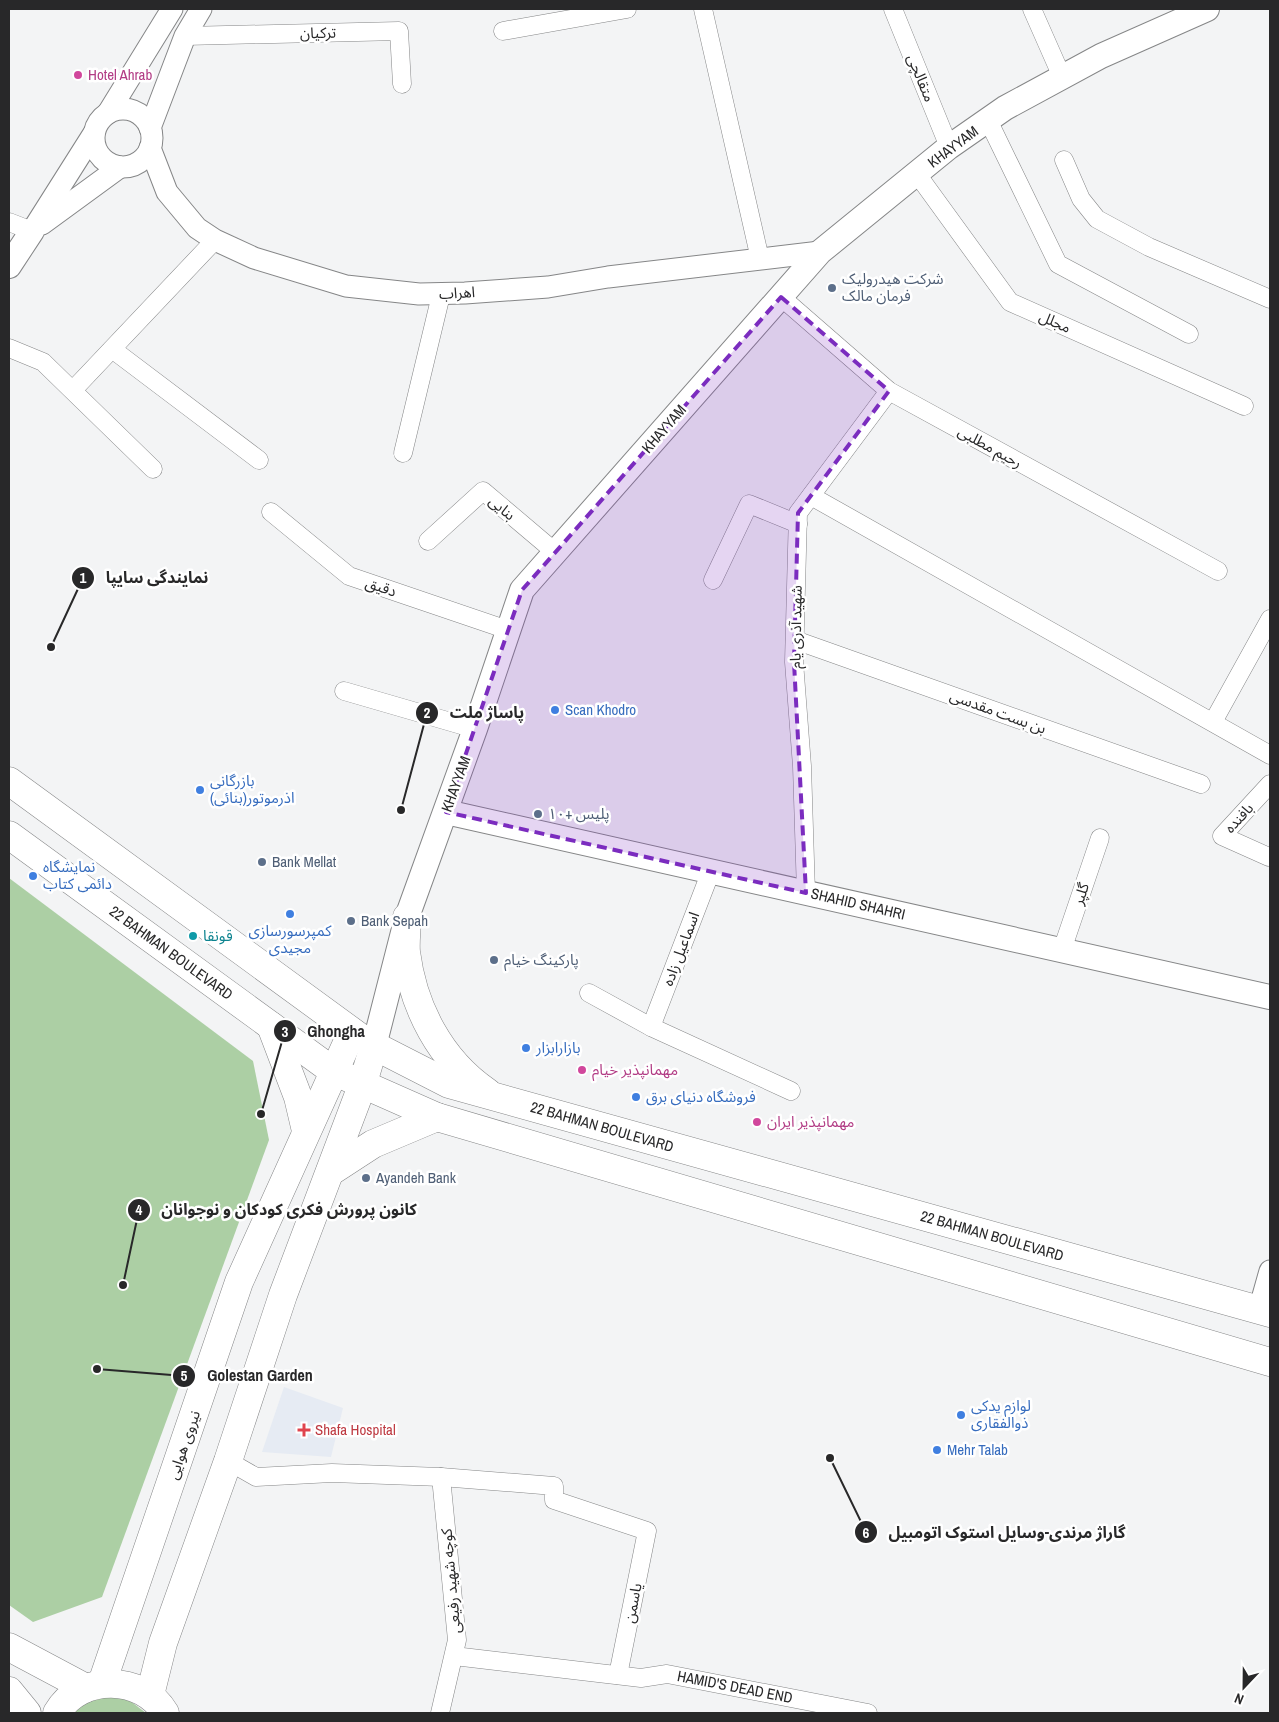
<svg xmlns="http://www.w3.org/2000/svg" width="1279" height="1722" font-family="'Archivo Narrow','Noto Sans Arabic',sans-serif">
  <rect width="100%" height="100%" fill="#f3f4f5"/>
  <!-- built -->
  <polygon fill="#e6ebf3" points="284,1387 343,1408 331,1457 262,1452"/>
  <!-- green -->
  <g fill="#accfa4">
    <polygon points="9,878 253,1061 269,1140 102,1597 33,1622 9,1605"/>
    <polygon points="113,1696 129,1700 146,1713 70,1713 95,1697"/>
  </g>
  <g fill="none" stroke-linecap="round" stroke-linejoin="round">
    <!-- minor casing -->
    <g stroke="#858687" stroke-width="19">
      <g id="minor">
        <polyline points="703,9 760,259"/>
        <polyline points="893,9 949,147"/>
        <polyline points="1032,9 1062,77"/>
        <polyline points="503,31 627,9"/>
        <polyline points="185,36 399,31 402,84"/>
        <polyline points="988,120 1058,264 1189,334"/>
        <polyline points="1064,160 1081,199 1097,219 1149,247 1270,299"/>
        <polyline points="917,174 1010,302 1244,406"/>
        <polyline points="9,222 32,231"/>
        <polyline points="781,297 889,391 1218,571"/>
        <polyline points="9,348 43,362 153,469"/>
        <polyline points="112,349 259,460"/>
        <polyline points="73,390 215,240"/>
        <polyline points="403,453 441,295"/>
        <polyline points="811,496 1270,755"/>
        <polyline points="271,512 349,576 508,630"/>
        <polyline points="428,541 483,491 555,552"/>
        <polyline points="713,580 749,504 798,524"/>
        <polyline points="795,640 1201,784"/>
        <polyline points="344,691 475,729"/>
        <polyline points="1213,722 1270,619"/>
        <polyline points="1269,857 1222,836 1270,784"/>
        <polyline points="806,893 802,766 794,662 798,513 889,391"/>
        <polyline points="1062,950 1100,838"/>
        <polyline points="589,993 651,1027 791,1091"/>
        <polyline points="651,1027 711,871"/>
        <polyline points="228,1461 256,1477 332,1473 441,1477 554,1486 554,1500 647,1531 618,1675"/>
        <polyline points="454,1656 641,1678 667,1674 868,1713"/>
        <polyline points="440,1713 457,1640 441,1477"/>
      </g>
    </g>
    <!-- tertiary casing -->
    <g stroke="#858687" stroke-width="23">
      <g id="tertiary">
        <circle cx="123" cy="138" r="29"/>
        <polyline points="108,113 172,9"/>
        <polyline points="150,128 185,36 201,9"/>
        <polyline points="150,148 167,192 197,228 215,240 254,258 346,286 419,294 465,293 548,287 608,277 820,252"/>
        <polyline points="42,224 120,167"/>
        <polyline points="32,231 94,133"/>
        <polyline points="1259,1310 1270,1271"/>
      </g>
    </g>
    <!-- secondary casing -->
    <g stroke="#858687" stroke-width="26">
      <g id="secondary">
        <polyline points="9,266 32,231"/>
        <polyline points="446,812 1270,997"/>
        <polyline points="374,1046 407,917 475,729 522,590 820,252 949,147 1005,108 1101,56 1207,9"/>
      </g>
    </g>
    <!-- primary casing -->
    <g stroke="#858687" stroke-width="29">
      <g id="primary">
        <polyline points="9,781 365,1041 449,1084 1270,1313"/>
        <polyline points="9,835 333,1071 437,1117 1270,1362"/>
        <path d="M407,917C407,928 405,941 406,952C413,1007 440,1060 487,1092"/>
        <polyline points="271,1026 298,1097 306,1131"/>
        <polyline points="330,1172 373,1144 437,1117"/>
        <polyline points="9,1647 86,1688"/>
        <polyline points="102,1683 239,1282 352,1032"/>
        <polyline points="9,1691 27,1713"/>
        <polyline points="150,1695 163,1643 228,1461 283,1295 362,1086 374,1046"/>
        <path d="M57,1713C80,1673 143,1675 165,1713"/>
      </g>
    </g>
    <!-- minor -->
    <use href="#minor" stroke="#fff" stroke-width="18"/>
    <!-- tertiary -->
    <use href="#tertiary" stroke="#fff" stroke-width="21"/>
    <!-- secondary -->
    <use href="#secondary" stroke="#fff" stroke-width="24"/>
    <!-- primary -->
    <use href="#primary" stroke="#fff" stroke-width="28"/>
  </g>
  <!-- marked area -->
  <path fill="#7b2cbf" fill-opacity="0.2" stroke="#7b2cbf" stroke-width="4" stroke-dasharray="10 6" stroke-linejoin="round" d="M781,297L889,391L798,513L794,662L806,893L446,812L522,590Z"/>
  <!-- markers -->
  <g fill="#d1479c" stroke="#fff" stroke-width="2">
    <circle cx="78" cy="75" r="5"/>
    <circle cx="582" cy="1070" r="5"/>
    <circle cx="757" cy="1122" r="5"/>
  </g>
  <g fill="#5c6f8a" stroke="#fff" stroke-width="2">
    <circle cx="832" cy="288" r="5"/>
    <circle cx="538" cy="814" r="5"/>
    <circle cx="262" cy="862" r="5"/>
    <circle cx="351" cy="921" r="5"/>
    <circle cx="494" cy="960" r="5"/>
    <circle cx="366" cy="1178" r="5"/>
  </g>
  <g fill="#3f7fe0" stroke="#fff" stroke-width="2">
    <circle cx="555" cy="710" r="5"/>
    <circle cx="200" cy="790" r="5"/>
    <circle cx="33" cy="876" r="5"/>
    <circle cx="290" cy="914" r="5"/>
    <circle cx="526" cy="1048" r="5"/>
    <circle cx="636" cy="1097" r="5"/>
    <circle cx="961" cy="1415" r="5"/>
    <circle cx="937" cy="1450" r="5"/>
  </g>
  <circle fill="#0f9aa8" stroke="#fff" stroke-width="2" cx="193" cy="936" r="5"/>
  <path fill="#e0444e" stroke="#fff" stroke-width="2" d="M301.5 1422.5h5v5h5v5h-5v5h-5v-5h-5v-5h5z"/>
  <g text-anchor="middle" stroke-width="5" stroke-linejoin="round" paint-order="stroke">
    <!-- street labels -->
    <g font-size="15" fill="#282829" stroke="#fff">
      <text transform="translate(318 33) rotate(-1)" y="5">ترکیان</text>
      <text transform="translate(921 78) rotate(68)" y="5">متقالچی</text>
      <text transform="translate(953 147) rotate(-37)" y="5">KHAYYAM</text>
      <text transform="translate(457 293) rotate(-3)" y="5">اهراب</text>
      <text transform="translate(1055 322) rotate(24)" y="5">مجلل</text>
      <text transform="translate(664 429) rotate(-49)" y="5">KHAYYAM</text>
      <text transform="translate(990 447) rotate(29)" y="5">رحیم مطلبی</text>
      <text transform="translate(502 508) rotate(40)" y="5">بنایی</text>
      <text transform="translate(381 587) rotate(19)" y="5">دقیق</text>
      <text transform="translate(796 627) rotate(-89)" y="5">شهید آذری یام</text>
      <text transform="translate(998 712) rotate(20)" y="5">بن بست مقدسی</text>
      <text transform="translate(456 784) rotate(-70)" y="5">KHAYYAM</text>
      <text transform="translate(1239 818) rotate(-47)" y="5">بافنده</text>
      <text transform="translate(1081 894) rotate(-72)" y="5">گلپر</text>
      <text transform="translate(858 904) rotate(13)" y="5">SHAHID SHAHRI</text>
      <text transform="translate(681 949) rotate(-69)" y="5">اسماعیل زاده</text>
      <text transform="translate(171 953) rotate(36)" y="5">22 BAHMAN BOULEVARD</text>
      <text transform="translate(602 1127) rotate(16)" y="5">22 BAHMAN BOULEVARD</text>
      <text transform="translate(992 1236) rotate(16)" y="5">22 BAHMAN BOULEVARD</text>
      <text transform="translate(184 1445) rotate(-71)" y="5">نیروی هوایی</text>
      <text transform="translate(451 1581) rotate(-95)" y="5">کوچه شهید رفیعی</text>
      <text transform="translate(633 1603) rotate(-79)" y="5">یاسمن</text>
      <text transform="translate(735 1687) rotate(11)" y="5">HAMID'S DEAD END</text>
    </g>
    <!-- hotel labels -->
    <g font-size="15" fill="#b23c85" stroke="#fff" text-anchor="start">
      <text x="88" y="80">Hotel Ahrab</text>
      <text x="592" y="1075">مهمانپذیر خیام</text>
      <text x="767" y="1127">مهمانپذیر ایران</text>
    </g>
    <!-- service labels -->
    <g font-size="15" fill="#4e5e75" stroke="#fff" text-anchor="start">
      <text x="842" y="284">شرکت هیدرولیک<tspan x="842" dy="17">فرمان مالک</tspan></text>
      <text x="548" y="819">پلیس +۱۰</text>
      <text x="272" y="867">Bank Mellat</text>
      <text x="361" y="926">Bank Sepah</text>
      <text x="504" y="965">پارکینگ خیام</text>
      <text x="376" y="1183">Ayandeh Bank</text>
    </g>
    <!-- shop labels -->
    <g font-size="15" fill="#366cbe" stroke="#fff" text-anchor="start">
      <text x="565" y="715">Scan Khodro</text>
      <text x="210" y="786">بازرگانی<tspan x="210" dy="17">اذرموتور(بنائی)</tspan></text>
      <text x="43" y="872">نمایشگاه<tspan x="43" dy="17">دائمی کتاب</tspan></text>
      <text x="290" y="936" text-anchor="middle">کمپرسورسازی<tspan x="290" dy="17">مجیدی</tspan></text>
      <text x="536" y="1053">بازارابزار</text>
      <text x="646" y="1102">فروشگاه دنیای برق</text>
      <text x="971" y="1411">لوازم یدکی<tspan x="971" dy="17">ذوالفقاری</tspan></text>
      <text x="947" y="1455">Mehr Talab</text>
    </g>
    <!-- culture labels -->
    <g font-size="15" fill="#0d838f" stroke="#fff" text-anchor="start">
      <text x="203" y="941">قونقا</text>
    </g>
    <!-- health labels -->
    <g font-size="15" fill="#be3a42" stroke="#fff" text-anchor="start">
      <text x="315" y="1435">Shafa Hospital</text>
    </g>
  </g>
  <!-- callouts -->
  <path fill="none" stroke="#282829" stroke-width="2" d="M51 647L83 578M401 810L427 713M261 1114L285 1031M123 1285L139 1210M97 1369L184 1376M830 1458L866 1532"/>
  <g fill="#282829" stroke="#fff" stroke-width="2">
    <circle cx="51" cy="647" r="5"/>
    <circle cx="401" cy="810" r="5"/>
    <circle cx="261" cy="1114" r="5"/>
    <circle cx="123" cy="1285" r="5"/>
    <circle cx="97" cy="1369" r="5"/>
    <circle cx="830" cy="1458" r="5"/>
    <circle cx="83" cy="578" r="12"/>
    <circle cx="427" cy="713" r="12"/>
    <circle cx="285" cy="1031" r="12"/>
    <circle cx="139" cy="1210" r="12"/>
    <circle cx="184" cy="1376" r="12"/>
    <circle cx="866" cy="1532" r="12"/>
  </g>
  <g font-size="15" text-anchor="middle" font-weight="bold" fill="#fff">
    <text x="83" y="583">1</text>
    <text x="427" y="718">2</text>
    <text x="285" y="1037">3</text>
    <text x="139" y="1215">4</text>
    <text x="184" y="1381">5</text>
    <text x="866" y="1538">6</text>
  </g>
  <g font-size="16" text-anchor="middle" font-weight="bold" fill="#282829" stroke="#fff" stroke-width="5" stroke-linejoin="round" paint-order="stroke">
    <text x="157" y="583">نمایندگی سایپا</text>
    <text x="487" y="718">پاساژ ملت</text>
    <text x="336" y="1037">Ghongha</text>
    <text x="289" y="1215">کانون پرورش فکری کودکان و نوجوانان</text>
    <text x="260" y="1381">Golestan Garden</text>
    <text x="1007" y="1538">گاراژ مرندی-وسایل استوک اتومبیل</text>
  </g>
  <!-- border -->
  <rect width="1279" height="1722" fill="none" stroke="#282829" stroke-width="20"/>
  <!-- north arrow -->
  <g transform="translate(1244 1687) rotate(202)" stroke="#ffffff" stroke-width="4" paint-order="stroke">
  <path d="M0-4L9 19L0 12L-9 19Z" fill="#282829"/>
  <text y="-8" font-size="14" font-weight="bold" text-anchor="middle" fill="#282829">N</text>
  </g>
</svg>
